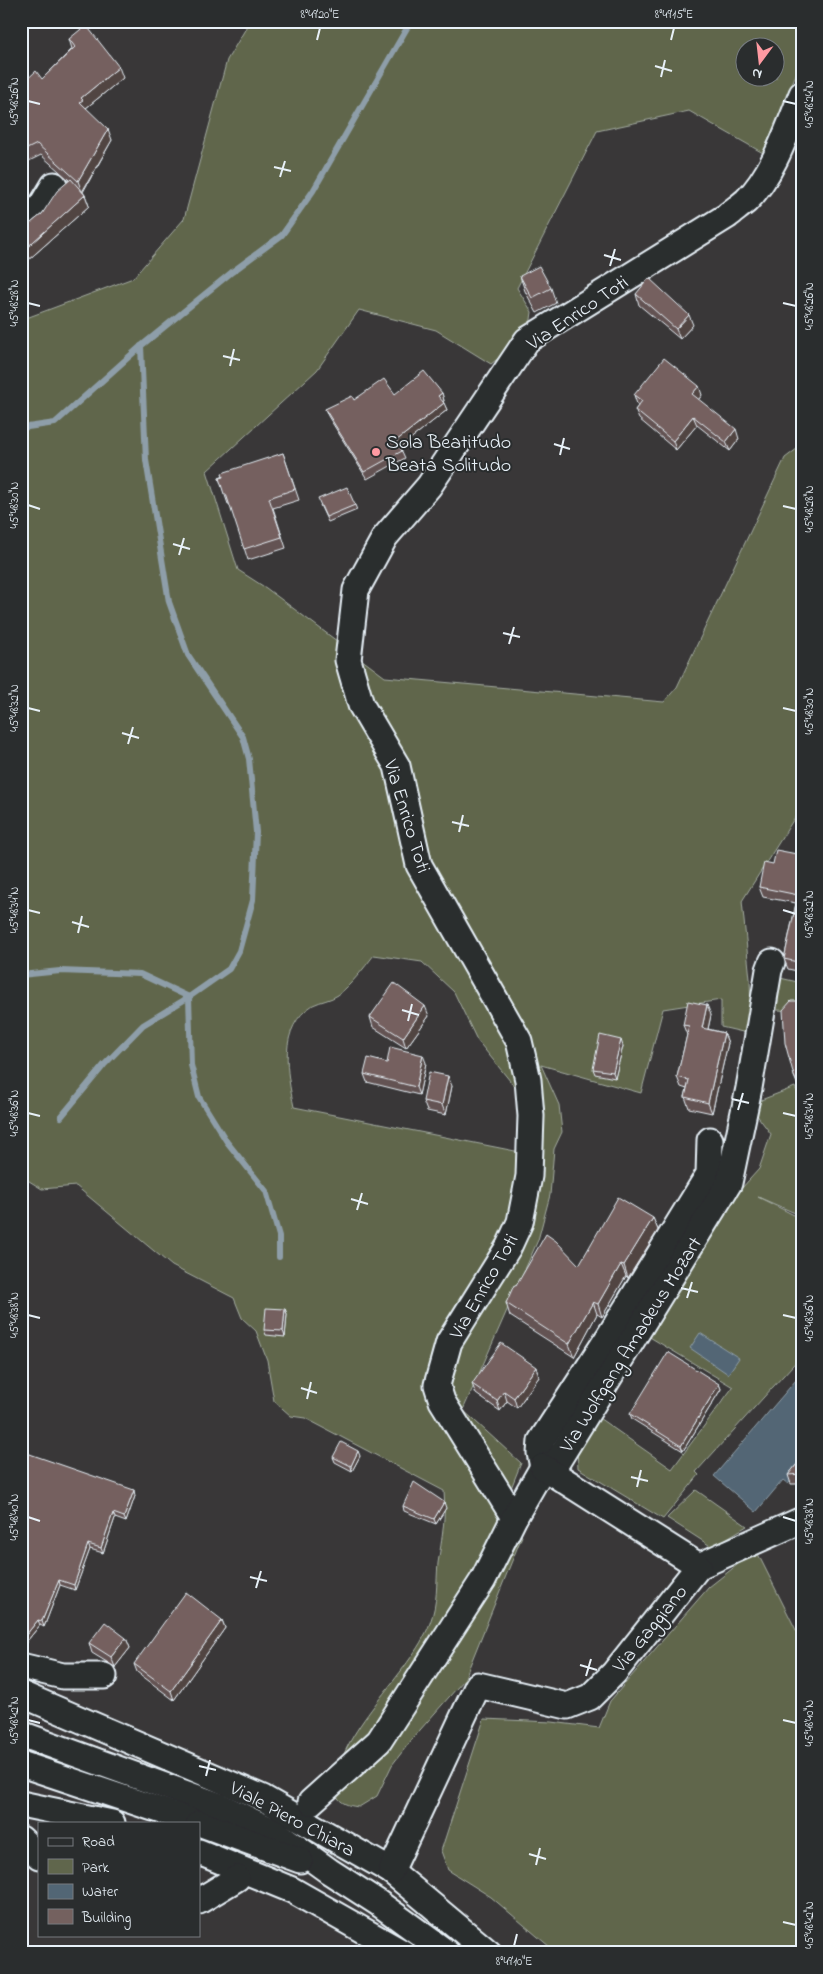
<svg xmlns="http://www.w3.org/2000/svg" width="823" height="1974" font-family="'Indie Flower',sans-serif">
  <rect width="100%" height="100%" fill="#393738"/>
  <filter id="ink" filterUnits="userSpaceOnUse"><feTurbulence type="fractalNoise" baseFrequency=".02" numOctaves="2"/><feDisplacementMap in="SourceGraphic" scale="10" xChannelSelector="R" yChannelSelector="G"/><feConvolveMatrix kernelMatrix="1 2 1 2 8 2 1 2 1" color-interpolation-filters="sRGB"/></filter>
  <g filter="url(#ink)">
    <!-- green -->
    <g fill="#60664c" stroke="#a4aca2" fill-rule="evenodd">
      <path d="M245,21H802V60L763,153L689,111L597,131L517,288L532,312L529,334L491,364L436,330L359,310L317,370L207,471L238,570L266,588L385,677L664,702L677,687L785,458L802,445V806L742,901L750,979L751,1015L747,1033L721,1027V1000L663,1009L641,1093L541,1065L559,1105L562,1132L554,1149L550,1195L538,1240L463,1410L521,1463L500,1516L522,1536L464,1680L413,1738L392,1765L377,1796L359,1807C352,1806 343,1805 338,1798C336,1795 337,1791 337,1787C334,1734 412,1673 430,1623C438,1602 436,1585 438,1563C442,1539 446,1516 444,1491L305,1418L291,1416L274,1401L267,1360L256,1331L242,1318L234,1298L172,1266L76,1186L42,1189L21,1176V320L133,278L184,219L227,60L246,28ZM746,48H776V78H746ZM374,955L422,962L454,992L477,1040L523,1097L525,1153L294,1107C287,1073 277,1027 313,1005C321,1001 331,1000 338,995C351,985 364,968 374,955Z"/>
      <polygon points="780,978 802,983 802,1011 777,1010"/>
      <polygon points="795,1087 802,1103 802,1216 758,1197 802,1219 802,1355 696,1472 699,1475 663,1519 578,1468 577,1447 596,1416 672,1469 733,1387 648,1336 741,1189 759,1169 771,1134 756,1114 761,1100"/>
      <polygon points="696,1490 747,1526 712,1547 667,1518"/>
      <polygon points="756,1550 802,1642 802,1953 557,1953 491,1897 448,1870 441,1851 484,1719 552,1722 599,1728 610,1701 709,1587"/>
    </g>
    <!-- water -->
    <g fill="#526675" stroke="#8e9ea9">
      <polygon points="700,1333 739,1358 728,1374 690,1348"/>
      <polygon points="802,1373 802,1467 788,1484 783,1480 756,1512 714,1476"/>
    </g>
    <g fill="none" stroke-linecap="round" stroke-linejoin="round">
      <!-- stream -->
      <g stroke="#8e9ea9" stroke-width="6">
        <polyline points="21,428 55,423 141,346 232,272 282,235 313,191 411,21"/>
        <polyline points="21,975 60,971 140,974 189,997 191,1065 199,1097 227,1142 266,1191 279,1236 279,1257"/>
        <polyline points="61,1117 104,1065 143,1025 189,997 229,969 239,951 253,900 256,832 249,759 243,737 188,655 169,602 146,460 141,346"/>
      </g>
      <!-- minor casing -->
      <g stroke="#e8f1f8" stroke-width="29">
        <g id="minor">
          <polyline points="21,226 37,213 54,185"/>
          <polyline points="543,1467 540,1453 541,1441 608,1338 709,1174 710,1140"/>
          <path d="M515,1516L510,1511L442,1401L437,1385L449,1342L509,1246L520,1222L529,1176L531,1116L528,1080L519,1041L419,865L397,766L361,705L348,660L356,590L385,537L429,486L527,340L727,216C733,211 740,206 746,201C773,175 788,129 802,94"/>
          <polyline points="699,1566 802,1520"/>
          <polyline points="21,1666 63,1676 104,1676"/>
          <polyline points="21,1694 263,1798 391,1871 489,1953"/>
          <polyline points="21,1734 220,1806 275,1832 329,1871 377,1902 447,1953"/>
          <polyline points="21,1764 198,1823"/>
          <polyline points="311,1802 379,1741 483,1580 515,1516 543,1467 557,1462 729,1183 749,1088 769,970 772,962"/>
          <polyline points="21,1804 112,1823"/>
          <polyline points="199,1823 300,1860"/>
          <polyline points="21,1839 39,1856"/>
          <polyline points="199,1852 292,1890 403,1953"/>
          <polyline points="391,1871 478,1685 567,1706 590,1697 614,1673 699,1566 543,1467"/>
          <polyline points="199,1901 237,1878"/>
        </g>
      </g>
      <!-- minor -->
      <use href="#minor" stroke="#2a2d2e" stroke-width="25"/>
    </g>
    <!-- wall -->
    <g fill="#645352" stroke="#e8f1f8">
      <polygon points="69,39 123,78 86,108 112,140 83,192 85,195 89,206 26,262 21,256 21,229 26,227 42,214 69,180 41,155 21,165 21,85 42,79 72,49"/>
      <polygon points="520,276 551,288 556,303 537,313 525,291"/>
      <polygon points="636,294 693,325 680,339 639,305"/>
      <polygon points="442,393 444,401 443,402 447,410 400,447 405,458 367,479 328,416 325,409 354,400 395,394"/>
      <polygon points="634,395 702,395 698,400 739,439 730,451 697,425 676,450 639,419 635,410 639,405 637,404"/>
      <polygon points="283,453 299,500 273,508 286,548 248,560 230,504 228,504 219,478"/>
      <polygon points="320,505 355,505 357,510 328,522"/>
      <polygon points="802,855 802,972 788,969 784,959 796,903 763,897 759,887 773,864"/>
      <polygon points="802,1001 802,1096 794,1076"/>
      <polygon points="711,1015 708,1029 724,1033 728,1043 712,1113 689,1108 685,1097 687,1089 681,1087 677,1077 687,1035 683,1025"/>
      <polygon points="429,1016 406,1048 373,1027 370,1017"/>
      <polygon points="623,1046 615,1078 595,1074 593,1069"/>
      <polygon points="387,1063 426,1063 419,1095 367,1082 364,1074"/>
      <polygon points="452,1086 446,1115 427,1111 423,1101"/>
      <polygon points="653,1218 658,1230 628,1278 626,1276 602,1317 597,1314 574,1357 510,1316 506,1303 516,1286 579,1265"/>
      <polygon points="285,1309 287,1314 285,1337 266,1335 264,1330"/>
      <polygon points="539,1377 517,1408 507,1401 500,1411 476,1394 472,1384"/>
      <polygon points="719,1384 721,1389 683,1451 632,1419 630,1414"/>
      <polygon points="21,1451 135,1496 126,1522 115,1518 103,1553 90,1549 75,1590 60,1585 44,1627 40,1625 23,1646 21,1644"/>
      <polygon points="360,1456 352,1471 335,1462 333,1457"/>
      <polygon points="802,1458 802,1484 791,1484 788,1475"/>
      <polygon points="403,1506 446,1508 436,1524 404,1511"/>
      <polygon points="222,1620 225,1628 174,1700 137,1672 134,1664"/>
      <polygon points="126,1638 130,1648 115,1667 92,1653 89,1643"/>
    </g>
    <!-- shaded-wall -->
    <g fill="#514442" stroke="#e8f1f8">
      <polygon points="119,67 123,78 86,108 80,102 81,98"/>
      <polygon points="108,129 112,140 82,192 78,181"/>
      <polygon points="85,195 89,206 26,262 23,251"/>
      <polygon points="689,315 693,325 680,339 676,329"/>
      <polygon points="699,386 702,395 695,404 692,394"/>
      <polygon points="442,393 444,401 441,403 438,396"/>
      <polygon points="444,403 447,410 399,448 396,441"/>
      <polygon points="693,416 697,425 676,450 673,441"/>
      <polygon points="736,429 739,439 730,451 726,442"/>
      <polygon points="707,1005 711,1015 706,1038 702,1028"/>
      <polygon points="425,1006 429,1016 406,1048 403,1038"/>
      <polygon points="724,1033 728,1043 712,1113 708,1103"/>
      <polygon points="621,1040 623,1046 615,1078 613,1072"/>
      <polygon points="423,1055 426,1063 419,1095 416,1087"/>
      <polygon points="448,1076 452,1086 446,1115 442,1105"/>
      <polygon points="653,1218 658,1230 628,1278 624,1265"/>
      <polygon points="621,1264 626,1276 602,1317 598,1304"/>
      <polygon points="593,1302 597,1314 574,1357 569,1344"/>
      <polygon points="285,1309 287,1314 285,1337 283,1331"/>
      <polygon points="536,1367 539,1377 517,1408 514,1398"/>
      <polygon points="719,1384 721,1389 683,1451 681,1446"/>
      <polygon points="504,1391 507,1401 500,1411 497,1401"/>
      <polygon points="358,1451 360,1456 352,1471 351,1466"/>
      <polygon points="134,1490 135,1496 126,1522 124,1517"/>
      <polygon points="444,1502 446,1508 436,1524 434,1519"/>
      <polygon points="113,1513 115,1518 103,1553 101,1548"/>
      <polygon points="88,1544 90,1549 75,1590 74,1585"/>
      <polygon points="59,1580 60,1585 44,1627 42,1621"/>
      <polygon points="38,1620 40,1625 23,1646 22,1640"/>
      <polygon points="222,1620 225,1628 174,1700 171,1691"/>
      <polygon points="126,1638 130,1648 115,1667 111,1657"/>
    </g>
    <!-- building -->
    <g fill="#74615f" stroke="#e8f1f8">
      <polygon points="86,25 119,67 81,98 83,100 80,102 108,129 78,181 37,144 21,152 21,106 25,104 21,99 21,85 36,71 42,79 75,47 69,39"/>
      <polygon points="71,179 85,195 23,251 21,250 21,229 26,227 42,214 57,191"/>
      <polygon points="539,266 551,288 532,298 520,276"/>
      <polygon points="649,278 689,315 676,329 636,294"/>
      <polygon points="664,358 699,386 692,394 736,429 726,442 693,416 673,441 635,410 642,401 634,395"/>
      <polygon points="424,371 442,393 438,396 444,403 396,441 402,451 364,472 325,409 352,396 354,400 384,379 395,394"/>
      <polygon points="283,453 295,489 269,498 282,537 244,549 226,494 224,494 219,478 223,477 222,473"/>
      <polygon points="347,487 355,505 326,517 318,499"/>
      <polygon points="776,850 802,855 802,963 784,959 798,895 759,887 764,862 773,864"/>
      <polygon points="394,983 425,1006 403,1038 370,1017"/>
      <polygon points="688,1001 707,1005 702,1028 724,1033 708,1103 685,1097 689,1080 677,1077 689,1026 683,1025"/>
      <polygon points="791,1001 802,1001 802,1092 794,1076 785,1043 783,1010"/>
      <polygon points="600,1035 621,1040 613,1072 593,1069"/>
      <polygon points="390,1047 423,1055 416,1087 364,1074 368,1058 387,1063"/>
      <polygon points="429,1072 448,1076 442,1105 423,1101"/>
      <polygon points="618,1197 653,1218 624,1265 621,1264 598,1304 593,1302 569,1344 506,1303 514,1285 516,1286 546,1234 556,1241 579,1265"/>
      <polygon points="266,1308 285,1309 283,1331 264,1330"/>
      <polygon points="501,1343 536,1367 514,1398 504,1391 497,1401 472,1384"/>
      <polygon points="668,1352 719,1384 681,1446 630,1414"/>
      <polygon points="341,1442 358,1451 351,1466 333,1457"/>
      <polygon points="21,1451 134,1490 124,1517 113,1513 101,1548 88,1544 74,1585 59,1580 42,1621 38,1620 22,1640"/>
      <polygon points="802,1458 802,1474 788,1475"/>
      <polygon points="414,1482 444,1502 434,1519 403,1506"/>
      <polygon points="186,1592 222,1620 171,1691 134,1664"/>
      <polygon points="105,1622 126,1638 111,1657 89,1643"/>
    </g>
  </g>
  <!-- ticks -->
  <path fill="none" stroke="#e8f1f8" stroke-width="2" d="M317,40L320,28M671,40L674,28M655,66L672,71M661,77L665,60M28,101L40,104M783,101L796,104M274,167L291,171M280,177L285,161M604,255L621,260M610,266L615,249M28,303L40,306M783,303L796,306M223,356L240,360M230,366L234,349M554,444L570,449M560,455L564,438M28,505L40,509M783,506L796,509M173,544L190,549M179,555L184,538M503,633L520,637M509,644L514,627M28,708L40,711M783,708L796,711M122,733L139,738M128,744L133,727M452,822L469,826M459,832L463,815M28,910L40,913M783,910L796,914M72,922L89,927M78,933L82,916M402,1010L419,1015M408,1021L412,1004M732,1099L749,1103M738,1110L743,1093M28,1113L40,1116M783,1113L796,1116M351,1199L368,1204M357,1210L362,1193M681,1288L698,1292M687,1298L692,1282M28,1315L40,1318M783,1315L796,1318M301,1388L317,1393M307,1399L311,1382M631,1477L648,1481M637,1487L641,1470M28,1517L40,1521M783,1517L796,1521M250,1577L267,1581M256,1588L261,1571M580,1665L597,1670M586,1676L591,1659M28,1720L40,1723M783,1720L796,1723M199,1766L216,1770M206,1776L210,1760M529,1854L546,1859M536,1865L540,1848M783,1922L796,1925M514,1946L517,1934"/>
  <!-- markers -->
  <circle fill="#ff9aa2" stroke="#2a2d2e" stroke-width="2" cx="376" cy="452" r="5"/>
  <g text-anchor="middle" stroke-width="4" stroke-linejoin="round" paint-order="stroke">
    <!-- street labels -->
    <g font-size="20" fill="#e8f1f8" stroke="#2a2d2e">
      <text transform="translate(577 312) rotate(-34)" y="7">Via Enrico Toti</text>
      <text transform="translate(408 816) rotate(73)" y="7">Via Enrico Toti</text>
      <text transform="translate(483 1286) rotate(-60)" y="7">Via Enrico Toti</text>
      <text transform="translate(630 1344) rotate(-58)" y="7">Via Wolfgang Amadeus Mozart</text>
      <text transform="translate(649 1628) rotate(-51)" y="7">Via Gaggiano</text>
      <text transform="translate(293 1818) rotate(28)" y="7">Viale Piero Chiara</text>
    </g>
    <!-- poi labels -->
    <g font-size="20" fill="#e8f1f8" stroke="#2a2d2e" text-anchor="start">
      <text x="386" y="448">Sola Beatitudo<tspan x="386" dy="23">Beata Solitudo</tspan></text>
    </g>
  </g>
  <!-- margin -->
  <rect width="823" height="1974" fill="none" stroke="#2a2d2e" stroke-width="55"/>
  <!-- legend -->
  <rect x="38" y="1822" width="162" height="115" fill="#2a2d2e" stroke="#767b7f"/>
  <rect x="48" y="1838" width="25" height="8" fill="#2a2d2e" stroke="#767b7f"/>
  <text x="82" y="1846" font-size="15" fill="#e8f1f8">Road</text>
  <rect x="48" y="1859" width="25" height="15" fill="#60664c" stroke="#767b7f"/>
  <text x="82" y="1872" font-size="15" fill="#e8f1f8">Park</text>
  <rect x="48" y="1884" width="25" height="15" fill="#526675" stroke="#767b7f"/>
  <text x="82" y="1896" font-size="15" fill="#e8f1f8">Water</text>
  <rect x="48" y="1909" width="25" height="15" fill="#74615f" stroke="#767b7f"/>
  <text x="82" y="1922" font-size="15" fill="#e8f1f8">Building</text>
  <!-- north arrow -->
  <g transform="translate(760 62) rotate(195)"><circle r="24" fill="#2a2d2e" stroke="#767b7f"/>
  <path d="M0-4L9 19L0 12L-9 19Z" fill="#ff9aa2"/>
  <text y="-8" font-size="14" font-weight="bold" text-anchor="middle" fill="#e8f1f8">N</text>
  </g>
  <rect x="28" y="28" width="768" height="1918" fill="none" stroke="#e8f1f8" stroke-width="2"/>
  <g font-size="12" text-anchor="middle" fill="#e8f1f8">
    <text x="320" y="18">8°49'20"E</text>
    <text x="674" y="18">8°49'15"E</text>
    <text transform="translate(14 101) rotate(-90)" y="4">45°48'26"N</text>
    <text transform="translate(809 104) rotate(-90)" y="4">45°48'24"N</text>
    <text transform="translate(14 303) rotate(-90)" y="4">45°48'28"N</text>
    <text transform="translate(809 306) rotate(-90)" y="4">45°48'26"N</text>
    <text transform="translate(14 505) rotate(-90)" y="4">45°48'30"N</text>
    <text transform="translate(809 509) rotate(-90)" y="4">45°48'28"N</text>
    <text transform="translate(14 708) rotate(-90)" y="4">45°48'32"N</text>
    <text transform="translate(809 711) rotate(-90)" y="4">45°48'30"N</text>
    <text transform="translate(14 910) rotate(-90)" y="4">45°48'34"N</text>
    <text transform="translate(809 914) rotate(-90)" y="4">45°48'32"N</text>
    <text transform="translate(14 1113) rotate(-90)" y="4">45°48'36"N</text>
    <text transform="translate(809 1116) rotate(-90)" y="4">45°48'34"N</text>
    <text transform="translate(14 1315) rotate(-90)" y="4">45°48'38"N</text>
    <text transform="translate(809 1318) rotate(-90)" y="4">45°48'36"N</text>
    <text transform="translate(14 1517) rotate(-90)" y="4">45°48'40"N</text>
    <text transform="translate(809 1521) rotate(-90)" y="4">45°48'38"N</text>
    <text transform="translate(14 1720) rotate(-90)" y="4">45°48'42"N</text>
    <text transform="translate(809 1723) rotate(-90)" y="4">45°48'40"N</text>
    <text transform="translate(809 1925) rotate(-90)" y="4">45°48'42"N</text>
    <text x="514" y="1965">8°49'10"E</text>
  </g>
</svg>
